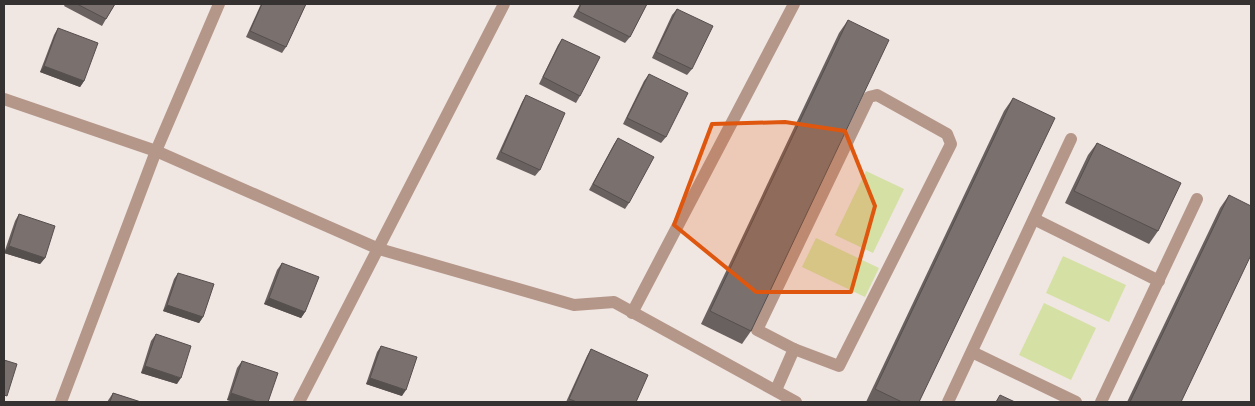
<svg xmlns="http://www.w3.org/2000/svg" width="1255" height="406" font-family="Helvetica,sans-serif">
  <rect width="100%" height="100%" fill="#f0e6e2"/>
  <!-- green -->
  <g fill="#d5e1a4">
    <polygon points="866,171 904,189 873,253 835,235"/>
    <polygon points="816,238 879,268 865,297 802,267"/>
    <polygon points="1063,256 1126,285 1109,322 1046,293"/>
    <polygon points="1044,303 1096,328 1071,380 1019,355"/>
  </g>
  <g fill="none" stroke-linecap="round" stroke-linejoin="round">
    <!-- minor -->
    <g stroke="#b5978a" stroke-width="12">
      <polygon points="877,95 947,134 951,144 839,366 794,349 757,330 869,97"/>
      <polyline points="4,99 156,151 379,249 574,305 614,302 796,402"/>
      <polyline points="1034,219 1159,281"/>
      <polyline points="632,313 794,4"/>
      <polyline points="972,352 1076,402"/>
      <polyline points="776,390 794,349"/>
      <polyline points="61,402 156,151 219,4"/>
      <polyline points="299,402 504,4"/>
      <polyline points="948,402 1071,139"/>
      <polyline points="1101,402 1197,199"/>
    </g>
  </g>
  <!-- wall -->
  <g fill="#69615f">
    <polygon points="65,4 115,4 106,19 102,26 64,6"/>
    <polygon points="261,4 306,4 286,47 282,53 246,37"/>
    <polygon points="580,4 647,4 630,37 625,43 573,17"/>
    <polygon points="677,9 692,69 687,75 652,58 672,15"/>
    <polygon points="848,20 751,331 742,344 701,324 839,33"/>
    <polygon points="58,28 84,81 80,87 40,72 54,35"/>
    <polygon points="562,39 580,96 576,103 539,84 558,45"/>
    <polygon points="649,74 666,137 661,143 623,124 644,81"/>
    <polygon points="526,95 540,170 535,176 496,159 522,102"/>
    <polygon points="1013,98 919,402 866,402 1004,111"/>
    <polygon points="618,138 629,203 625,209 589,190 614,144"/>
    <polygon points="1097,143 1158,231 1149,244 1065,203 1088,155"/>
    <polygon points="1229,195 1181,402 1127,402 1220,208"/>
    <polygon points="19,214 45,258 40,264 4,253 15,221"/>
    <polygon points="282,263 305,312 301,318 264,304 277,270"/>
    <polygon points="178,273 203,317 199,323 163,311 174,279"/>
    <polygon points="156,334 177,384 141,373 151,341"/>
    <polygon points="381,346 402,396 366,384 377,352"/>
    <polygon points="591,349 636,402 566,402 587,356"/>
    <polygon points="242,361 268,402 235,402 227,400 237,368"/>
    <polygon points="113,393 141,402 107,402"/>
  </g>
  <!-- shaded-wall -->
  <g fill="#554f4e">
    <polygon points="44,66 84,81 80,87 40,72"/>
    <polygon points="9,246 45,258 40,264 4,253"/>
    <polygon points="269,298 305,312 301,318 264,304"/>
    <polygon points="167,305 203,317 199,323 163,311"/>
    <polygon points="145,366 181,378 177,384 141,373"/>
    <polygon points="370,378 406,390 402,396 366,384"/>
    <polygon points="231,393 258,402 235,402 227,400"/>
  </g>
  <!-- building -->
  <g fill="#7a716f" stroke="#554f4e">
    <polygon points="77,4 115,4 106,19"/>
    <polygon points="262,4 306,4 286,47 250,31"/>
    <polygon points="581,4 647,4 630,37 578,11"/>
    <polygon points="677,9 713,26 692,69 656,52"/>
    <polygon points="848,20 889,40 751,331 710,311"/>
    <polygon points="58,28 98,43 84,81 44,66"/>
    <polygon points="562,39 600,57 580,96 543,77"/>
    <polygon points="649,74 688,93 666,137 627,118"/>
    <polygon points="526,95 565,113 540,170 501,152"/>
    <polygon points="1013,98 1055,118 919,402 902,402 875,389"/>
    <polygon points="618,138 654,157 629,203 593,184"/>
    <polygon points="1097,143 1181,183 1158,231 1074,191"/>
    <polygon points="1229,195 1251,206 1251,255 1181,402 1130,402"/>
    <polygon points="19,214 55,226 45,258 9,246"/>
    <polygon points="282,263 319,277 305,312 269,298"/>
    <polygon points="178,273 214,284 203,317 167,305"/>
    <polygon points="156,334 191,346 181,378 145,366"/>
    <polygon points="381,346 417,357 406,390 370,378"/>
    <polygon points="591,349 648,375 636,402 577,402 569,399"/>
    <polygon points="4,360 17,364 7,396 4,395"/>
    <polygon points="242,361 278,373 268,402 258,402 231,393"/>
    <polygon points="113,393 141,402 110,402"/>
    <polygon points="1000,395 1015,402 996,402"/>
  </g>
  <!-- marked area -->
  <path fill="#df570e" fill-opacity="0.2" stroke="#df570e" stroke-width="4" stroke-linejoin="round" d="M785,122L845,131L875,206L851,292H756L674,225L712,124Z"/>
  <!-- border -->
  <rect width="1255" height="406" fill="none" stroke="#363231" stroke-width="10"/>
</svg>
